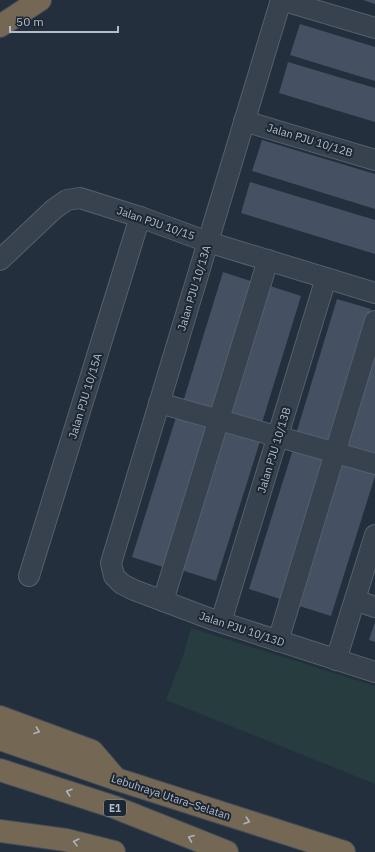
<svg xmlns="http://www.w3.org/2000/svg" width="375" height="852" font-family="'IBM Plex Sans',sans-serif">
  <rect width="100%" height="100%" fill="#242f3e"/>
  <!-- green -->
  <polygon fill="#263c3f" points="191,628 375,686 375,784 166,700 183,656"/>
  <!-- building -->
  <g fill="#455162">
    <polygon points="363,0 375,0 375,4"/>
    <polygon points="300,24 375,47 375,81 290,55"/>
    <polygon points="288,62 375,88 375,122 279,93"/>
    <polygon points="262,140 375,174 375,209 252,171"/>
    <polygon points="250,182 375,220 375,254 241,213"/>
    <polygon points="223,272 257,283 217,412 183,402"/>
    <polygon points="267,285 301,296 261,426 227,416"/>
    <polygon points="337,299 371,309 331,444 296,434"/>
    <polygon points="375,338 375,459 341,448"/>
    <polygon points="178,411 212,422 166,568 132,557"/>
    <polygon points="228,424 262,435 216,581 181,570"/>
    <polygon points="295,443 329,454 283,600 249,589"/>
    <polygon points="343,459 375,470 375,476 331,616 296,605"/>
    <polygon points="375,622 375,642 369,640"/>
  </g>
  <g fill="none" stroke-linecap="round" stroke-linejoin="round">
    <!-- minor casing -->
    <g stroke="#565f6c" stroke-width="22">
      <g id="minor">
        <polyline points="281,0 111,563 114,576 122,584 134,590 211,619 375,672"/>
        <polyline points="281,0 375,28"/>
        <polyline points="244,121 375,160"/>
        <polyline points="0,260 54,209 67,200 80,198 140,217 208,242 375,293"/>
        <polyline points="159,403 375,464"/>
        <polyline points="29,576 140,217"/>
        <polyline points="355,600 375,607"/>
        <polyline points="163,601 268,260"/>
        <polyline points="221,622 326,278"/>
        <polyline points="278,641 375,321"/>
        <polyline points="336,660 375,535"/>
      </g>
    </g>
    <!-- highway casing -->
    <g stroke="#434c59" stroke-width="24">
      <g id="highway">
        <polyline points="0,26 40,0"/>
        <polyline points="0,717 92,751 116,779"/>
        <polyline points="0,739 116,779 344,852"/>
        <polyline points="0,770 114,807 227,852"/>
        <polyline points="0,831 66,840 114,852"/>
      </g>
    </g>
    <!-- minor -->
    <use href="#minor" stroke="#38414e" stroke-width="20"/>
    <!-- highway -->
    <use href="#highway" stroke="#746855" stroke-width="22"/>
  </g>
  <!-- one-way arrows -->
  <defs><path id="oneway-chevron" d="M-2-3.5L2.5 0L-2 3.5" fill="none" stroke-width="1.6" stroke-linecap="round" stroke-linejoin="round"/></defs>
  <g stroke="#aeb4bd">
    <use href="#oneway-chevron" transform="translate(37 731) rotate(20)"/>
    <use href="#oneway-chevron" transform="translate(69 792) rotate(-162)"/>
    <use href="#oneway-chevron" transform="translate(247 821) rotate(18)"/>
    <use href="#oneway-chevron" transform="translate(191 838) rotate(-158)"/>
    <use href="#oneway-chevron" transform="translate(76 842) rotate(-166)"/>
  </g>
  <g text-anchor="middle" stroke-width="4" stroke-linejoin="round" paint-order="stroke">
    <!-- shield labels -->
    <rect fill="#1d2633" stroke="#878f9c" stroke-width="1" x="104" y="800" width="22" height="16" rx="3"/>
    <g font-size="10" font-weight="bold" fill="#b4bcc9">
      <text x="115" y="812">E1</text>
    </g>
    <!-- street labels -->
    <g font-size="11" fill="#b4bcc9" stroke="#1d2633">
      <text transform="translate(310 140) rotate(17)" y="4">Jalan PJU 10/12B</text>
      <text transform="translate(156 223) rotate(19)" y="4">Jalan PJU 10/15</text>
      <text transform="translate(194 288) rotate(-73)" y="4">Jalan PJU 10/13A</text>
      <text transform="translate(85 396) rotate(-73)" y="4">Jalan PJU 10/15A</text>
      <text transform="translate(274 450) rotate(-73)" y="4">Jalan PJU 10/13B</text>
      <text transform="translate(242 629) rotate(18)" y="4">Jalan PJU 10/13D</text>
      <text transform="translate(171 797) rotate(18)" y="4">Lebuhraya Utara–Selatan</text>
    </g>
  </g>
  <!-- scale -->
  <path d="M10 26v6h108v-6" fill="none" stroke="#b4bcc9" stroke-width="2"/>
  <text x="16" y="26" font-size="12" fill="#b4bcc9" stroke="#1d2633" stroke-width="3" paint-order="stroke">50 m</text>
</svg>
